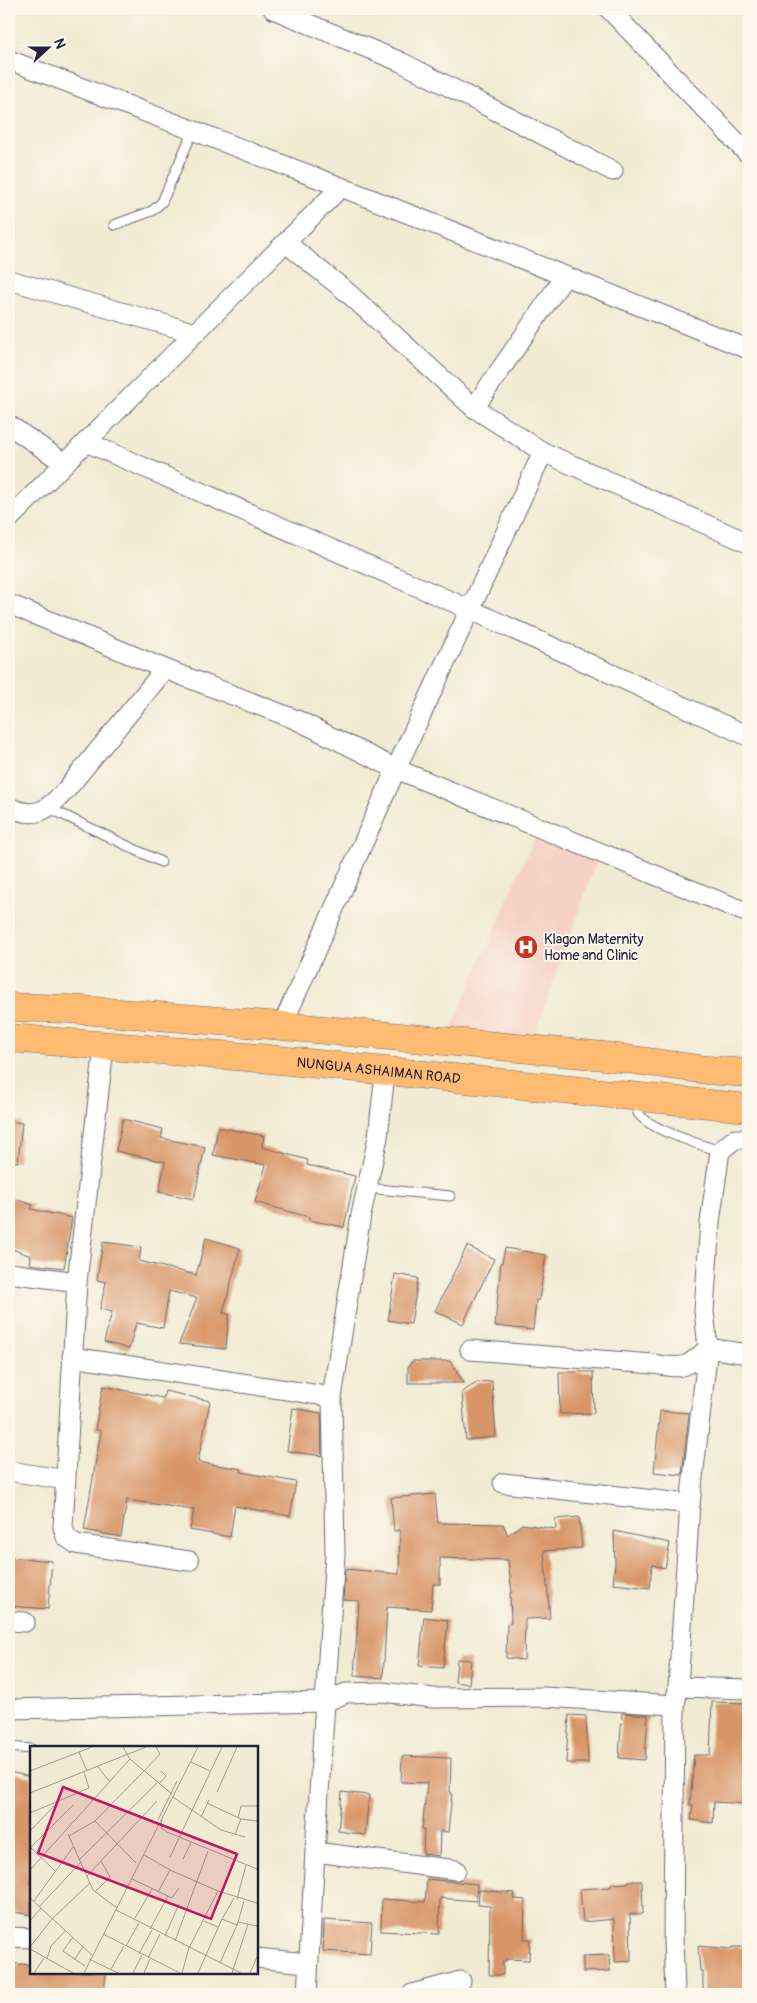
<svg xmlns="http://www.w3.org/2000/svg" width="757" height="2003" font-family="Pangolin,sans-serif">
  <rect width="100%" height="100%" fill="#fbf7ec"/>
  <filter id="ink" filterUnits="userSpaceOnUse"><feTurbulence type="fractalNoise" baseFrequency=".02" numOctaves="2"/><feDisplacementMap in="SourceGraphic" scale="10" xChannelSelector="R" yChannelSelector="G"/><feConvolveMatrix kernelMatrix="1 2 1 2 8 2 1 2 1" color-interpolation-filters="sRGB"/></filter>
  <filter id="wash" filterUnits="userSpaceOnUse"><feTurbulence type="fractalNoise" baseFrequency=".0096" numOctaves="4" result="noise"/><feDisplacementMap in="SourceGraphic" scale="20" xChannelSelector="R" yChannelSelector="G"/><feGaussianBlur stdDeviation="1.12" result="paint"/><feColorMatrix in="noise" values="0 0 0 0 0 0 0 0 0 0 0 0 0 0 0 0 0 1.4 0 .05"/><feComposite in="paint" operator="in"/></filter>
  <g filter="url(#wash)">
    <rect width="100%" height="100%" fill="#f1ebd3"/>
    <!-- built -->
    <polygon fill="#f6d1c5" points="536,834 597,860 533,1039 449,1034"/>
    <g id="blocks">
      <!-- building -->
      <g fill="#d89568">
        <polygon points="123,1119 163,1129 161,1138 205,1147 194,1199 159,1192 165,1162 116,1151"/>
        <polygon points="9,1121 22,1123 18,1162 9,1161"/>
        <polygon points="218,1127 264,1136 262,1147 308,1160 307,1165 355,1176 344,1227 309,1220 309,1217 255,1202 266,1165 213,1155"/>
        <polygon points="9,1197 33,1205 31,1209 72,1218 64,1268 30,1264 31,1256 9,1248"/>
        <polygon points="206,1238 240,1248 223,1313 229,1314 226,1349 179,1344 197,1298 169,1291 163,1328 136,1323 129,1349 104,1342 112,1312 100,1309 106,1282 97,1280 103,1242 141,1247 139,1261 196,1275"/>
        <polygon points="467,1246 494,1259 463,1324 435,1311"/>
        <polygon points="505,1248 546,1255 539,1300 536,1300 533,1330 495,1326 501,1262 502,1263"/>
        <polygon points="395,1274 418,1278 411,1324 388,1320"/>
        <polygon points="412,1361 450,1361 464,1383 408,1383 408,1367"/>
        <polygon points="559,1372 593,1372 594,1413 560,1414"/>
        <polygon points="492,1381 496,1437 466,1440 462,1392 478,1382"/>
        <polygon points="103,1386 163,1398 165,1391 210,1401 198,1462 242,1469 241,1472 296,1482 290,1516 235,1506 230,1537 190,1530 194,1510 127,1500 121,1537 84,1530 101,1431 95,1429"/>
        <polygon points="293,1408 321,1413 322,1456 287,1451"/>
        <polygon points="660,1411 689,1413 682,1475 654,1472"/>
        <polygon points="435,1494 438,1523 503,1524 508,1535 522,1524 556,1529 555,1519 579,1517 582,1548 544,1551 550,1618 525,1619 524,1660 506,1658 507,1624 511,1623 510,1593 512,1593 508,1560 440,1558 440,1584 433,1584 431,1610 387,1607 383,1678 354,1676 359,1601 343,1600 345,1569 399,1574 400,1530 394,1531 391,1498"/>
        <polygon points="614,1531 670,1543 665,1568 652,1565 650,1588 613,1584 615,1564"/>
        <polygon points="9,1557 52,1561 48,1609 9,1606"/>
        <polygon points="424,1617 448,1620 443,1668 419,1666"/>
        <polygon points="457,1659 471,1660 469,1684 455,1682"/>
        <polygon points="712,1702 748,1703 748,1804 714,1802 713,1823 691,1820 693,1805 690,1805 694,1755 710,1755"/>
        <polygon points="622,1713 648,1715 645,1760 619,1758"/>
        <polygon points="569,1715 586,1716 588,1763 566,1763"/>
        <polygon points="402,1756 451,1758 450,1792 452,1793 448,1832 440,1831 439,1856 423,1854 424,1830 422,1829 427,1783 401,1782"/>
        <polygon points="9,1772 31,1777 31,1915 9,1911"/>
        <polygon points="342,1792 369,1795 365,1835 338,1831"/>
        <polygon points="427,1879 477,1884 476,1901 440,1898 439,1934 381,1931 382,1899 425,1902"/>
        <polygon points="628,1881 642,1881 643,1914 630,1914 631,1961 615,1962 614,1919 583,1922 580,1889 611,1887 611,1884 628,1883"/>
        <polygon points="479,1890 515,1893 514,1899 525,1900 524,1939 530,1939 529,1960 506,1959 506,1961 503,1961 503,1975 489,1975 490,1906 478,1905"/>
        <polygon points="324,1920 372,1923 370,1954 323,1951"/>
        <polygon points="698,1946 731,1949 732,1947 748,1947 748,1994 725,1991 725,1994 703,1994 703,1971 700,1971"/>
        <polygon points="609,1955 610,1971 583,1972 583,1956"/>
        <polygon points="9,1963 31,1965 31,1972 106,1972 104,1994 9,1994"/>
      </g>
    </g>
  </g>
  <g filter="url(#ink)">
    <use href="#blocks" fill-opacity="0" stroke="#6a6870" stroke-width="1"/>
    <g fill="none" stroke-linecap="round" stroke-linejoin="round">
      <!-- service casing -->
      <g stroke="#6a6870" stroke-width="11">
        <g id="service">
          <polyline points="114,225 152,211 162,202 193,131"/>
          <polyline points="49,808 161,862"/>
          <path d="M640,1099L638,1113C648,1129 701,1145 720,1151"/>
          <polyline points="367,1188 450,1196"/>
          <polyline points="9,1747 31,1749"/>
        </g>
      </g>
      <!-- minor casing -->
      <g stroke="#6a6870" stroke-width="21">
        <g id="minor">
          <polyline points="273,9 401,62 613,171"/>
          <polyline points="609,9 748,154"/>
          <polyline points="9,60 341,187 748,349"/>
          <polyline points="286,243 347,292 474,408 543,452 748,543"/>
          <polyline points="9,280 195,333"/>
          <polyline points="474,408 565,276"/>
          <polyline points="9,425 64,463"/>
          <polyline points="86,442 471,610 748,736"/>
          <polyline points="9,519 341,187"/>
          <polyline points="9,604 165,669 297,720 396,769 748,913"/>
          <path d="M9,807C37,820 47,810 66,790L165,669"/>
          <polyline points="282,1026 396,769 543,452"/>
          <polyline points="104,1047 77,1282 63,1527 66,1537 76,1544 189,1561"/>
          <polyline points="9,1273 77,1282"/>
          <path d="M470,1350L653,1364C683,1369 686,1369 708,1348L748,1354"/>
          <polyline points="72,1357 332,1397"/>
          <polyline points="9,1471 66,1480"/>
          <polyline points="503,1483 690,1504"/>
          <polyline points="9,1621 25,1622"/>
          <polyline points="678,1687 748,1689"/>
          <polyline points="9,1709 325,1702 346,1693 382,1692 433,1698 544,1697 675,1705"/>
          <polyline points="315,1852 456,1870"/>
          <polyline points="9,1937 31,1938"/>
          <polyline points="256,1958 307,1963"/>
          <polyline points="307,1994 315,1852 335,1554 332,1397 361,1215 378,1137 384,1082 391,1073"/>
          <polyline points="412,1994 461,1981"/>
          <polyline points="675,1994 673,1939 675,1705 678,1687 690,1504 708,1348 704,1311 710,1222 720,1151 735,1139 748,1139"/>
        </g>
      </g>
      <!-- primary casing -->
      <g stroke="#6a6870" stroke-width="29">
        <g id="primary">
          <polyline points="9,1007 69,1009 282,1026 604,1056 707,1070 748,1073"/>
          <path id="s1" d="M9,1038L259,1058L748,1108"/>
        </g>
      </g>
      <!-- service -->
      <use href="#service" stroke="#fff" stroke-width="9"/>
      <!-- minor -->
      <use href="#minor" stroke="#fff" stroke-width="19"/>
      <!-- primary -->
      <use href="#primary" stroke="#ffbb71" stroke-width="28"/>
    </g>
  </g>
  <!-- icons -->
  <defs>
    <g id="hospital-disc" transform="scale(1.25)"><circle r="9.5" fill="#c8321e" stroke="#fbf7ec"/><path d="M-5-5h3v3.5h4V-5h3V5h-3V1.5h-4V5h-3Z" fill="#fff"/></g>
  </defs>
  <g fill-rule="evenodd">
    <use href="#hospital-disc" x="526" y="947"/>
  </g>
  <g text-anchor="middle" stroke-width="4" stroke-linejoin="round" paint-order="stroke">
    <!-- poi labels -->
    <g font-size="14" fill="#22223b" stroke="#fbf7ec" text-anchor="start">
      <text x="544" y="944">Klagon Maternity<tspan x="544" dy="16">Home and Clinic</tspan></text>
    </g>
    <!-- street labels -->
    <g font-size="14" fill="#22223b" stroke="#fbf7ec">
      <text dy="5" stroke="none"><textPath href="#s1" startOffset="371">NUNGUA ASHAIMAN ROAD</textPath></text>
    </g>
  </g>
  <!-- overview -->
  <g transform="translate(30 1746)">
    <rect width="228" height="228" fill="#f1ebd3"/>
    <path fill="none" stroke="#9e9b96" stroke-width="1" d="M93,1L100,13L142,48M49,6L57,25M161,16L180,25M68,21L80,36M0,25L62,1M129,38L136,30L131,25M187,46L207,1M0,47L116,1M143,51L191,84L215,91M177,57L211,73L227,75M0,67L59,42L54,26M171,71L179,54M208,72L211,60H227M132,73L131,82L137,86L227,123M128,74L147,35M65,75L106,117M0,85L28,56M38,88L63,144L87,162M205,88L211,73M39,90L65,75L114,25L130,8L126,1M0,101L25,125M1,101L43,59M114,109L140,124L188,145L227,157M140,111L192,1M153,113L161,97M49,114L127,37M0,124L100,13M57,130L127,55M102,133L142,152L149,142M65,146L80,131L71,115M128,146L140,124M0,152L63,210M207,153L216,119M4,155L43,101M9,161L50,117M86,164L211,227M105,172L122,143M192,173L204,152M0,175L11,162M174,175L188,181M208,176L214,155M120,183L138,150M73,188L150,227M135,190L149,158M43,191L33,205L55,220M145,195L178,105M96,200L109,177M0,201L22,173L60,137M0,203L43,227M109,208L122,184M118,212L130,188M17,213L21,200L35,185M59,213L88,227M44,214L53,201M190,217L207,179M81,223L94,200M4,227L14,212M54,227L168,1M103,227L112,209M114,227L120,213M152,227L159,202L188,145M168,227L192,173L207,179L208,176L227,180M202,227L218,178M220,227L227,211"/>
    <path fill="#c2185b" fill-opacity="0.15" stroke="#c2185b" stroke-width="2.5" d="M33,41L207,108L181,173L8,107Z"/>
    <rect width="228" height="228" fill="none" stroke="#22223b" stroke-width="2.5"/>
  </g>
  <!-- margin -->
  <rect width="757" height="2003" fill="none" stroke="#fbf7ec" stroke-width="30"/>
  <!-- north arrow -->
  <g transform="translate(48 48) rotate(69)" stroke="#fbf7ec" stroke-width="4" paint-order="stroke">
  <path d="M0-4L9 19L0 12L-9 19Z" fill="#22223b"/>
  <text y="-8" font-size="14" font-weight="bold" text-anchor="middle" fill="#22223b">N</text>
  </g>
</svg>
